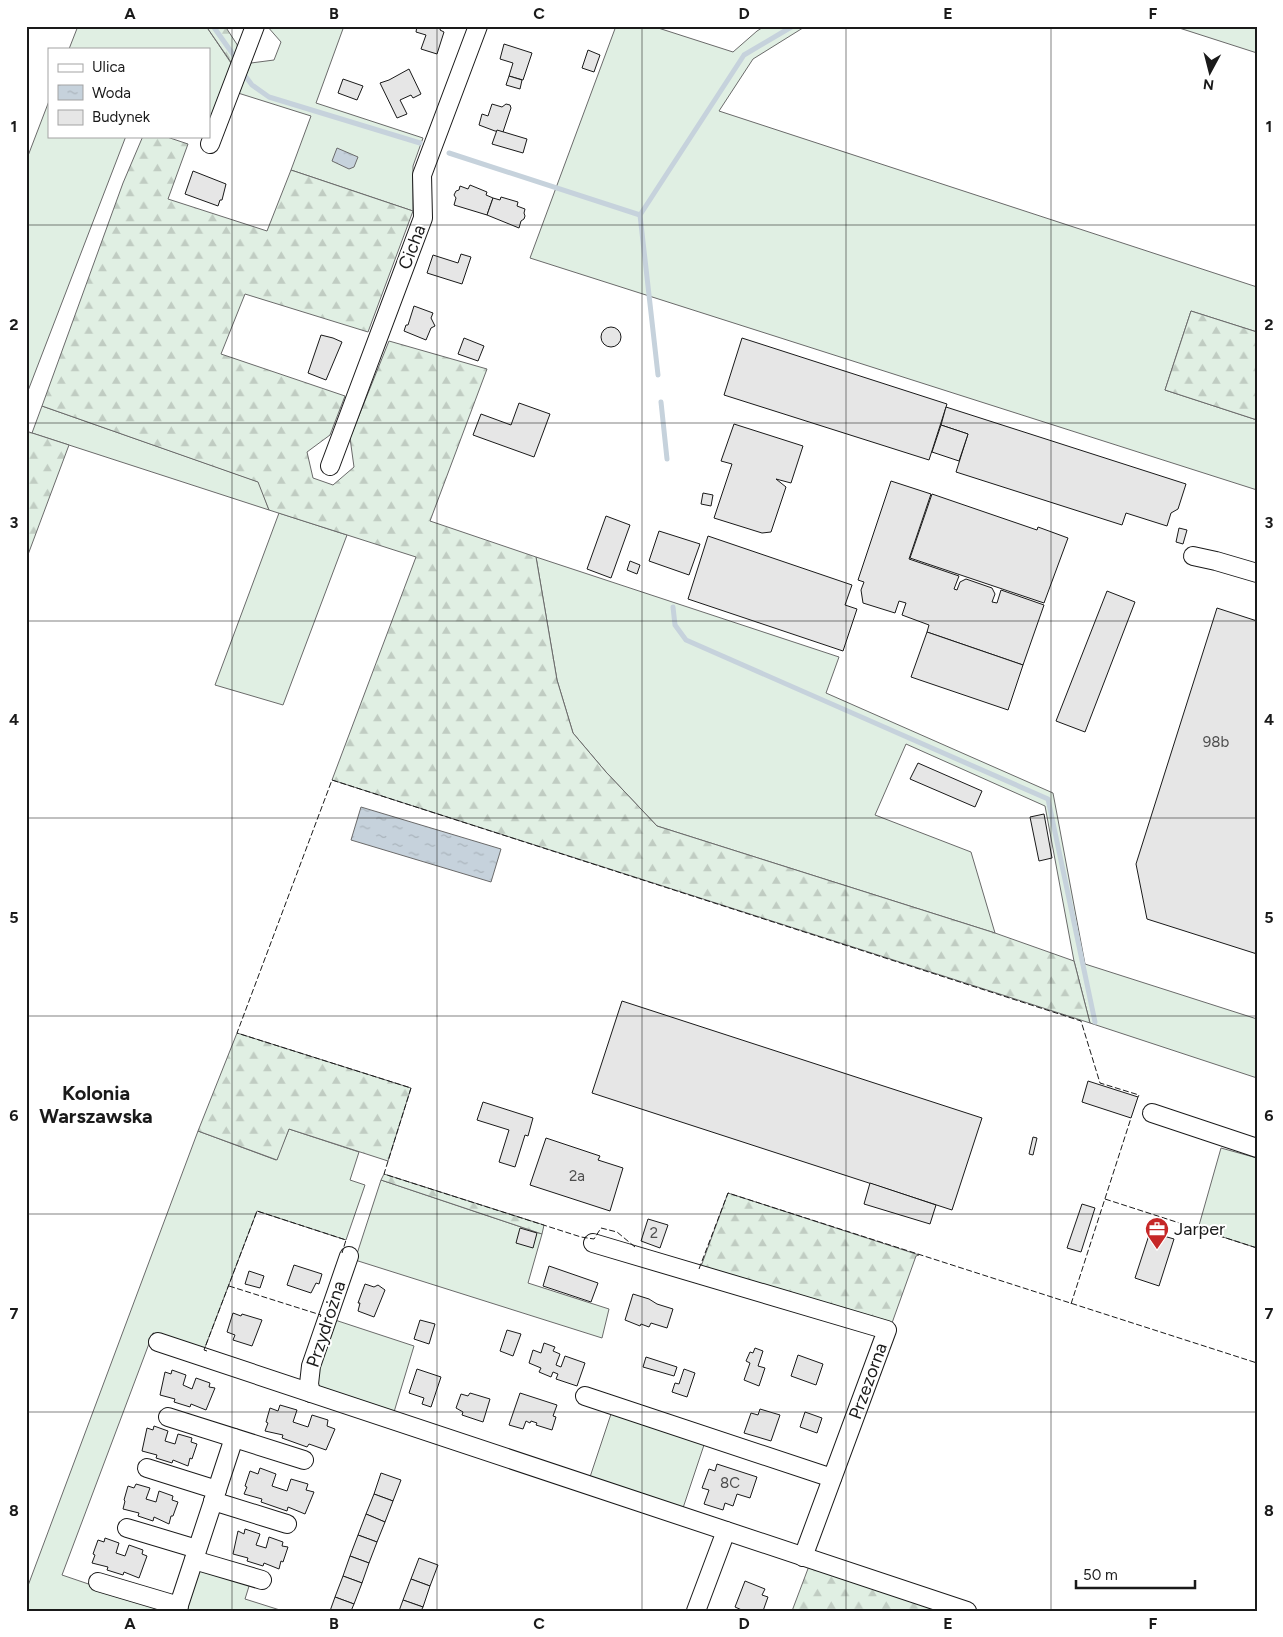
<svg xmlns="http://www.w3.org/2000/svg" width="1283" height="1637" font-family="Figtree,sans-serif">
  <defs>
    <pattern id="forest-firs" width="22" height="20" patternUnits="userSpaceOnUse" patternTransform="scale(1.25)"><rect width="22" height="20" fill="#e0efe3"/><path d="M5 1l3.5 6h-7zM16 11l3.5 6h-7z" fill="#c0ccc2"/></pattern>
    <pattern id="water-ripples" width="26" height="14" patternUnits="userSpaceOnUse" patternTransform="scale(1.25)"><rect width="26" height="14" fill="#c6d2dc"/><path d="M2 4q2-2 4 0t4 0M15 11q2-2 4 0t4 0" fill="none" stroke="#aab4bc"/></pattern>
  </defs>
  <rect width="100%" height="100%" fill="#fff"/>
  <!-- grass -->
  <g fill="#e0efe3" stroke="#6a6a6a">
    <polygon points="78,26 206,26 233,66 209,129 209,49 69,49"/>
    <polygon points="267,26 344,26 316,103 423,138 413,166 413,211 291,170 311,116 238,93 251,63 274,60 281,42"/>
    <polygon points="616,26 652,26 733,52 757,31 765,26 806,26 753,59 719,111 1257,287 1257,332 1191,311 1165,390 1257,420 1257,490 530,258"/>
    <polygon points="1173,26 1257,26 1257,53"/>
    <polygon points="49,101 49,136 126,136 26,396 26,161"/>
    <polygon points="42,406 259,482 269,510 32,433"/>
    <polygon points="279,513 347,535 283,705 215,685"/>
    <polygon points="536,557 839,657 826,693 1053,793 1085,964 1257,1019 1257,1078 1090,1023 1074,961 1045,806 906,744 875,815 971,852 995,933 657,826 606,772 573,733 557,680"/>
    <polygon points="289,1129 359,1152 350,1180 365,1185 346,1240 257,1211 204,1350 153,1333 62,1575 168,1611 26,1611 26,1591 198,1131 276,1160"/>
    <polygon points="1221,1148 1257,1158 1257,1248 1198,1229"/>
    <polygon points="381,1180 542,1234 528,1283 609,1309 602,1338 355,1260"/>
    <polygon points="335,1320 414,1346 394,1412 320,1388 315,1378"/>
    <polygon points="612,1411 705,1442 683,1508 590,1477"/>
    <polygon points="198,1567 250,1583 245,1599 283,1611 184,1611"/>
  </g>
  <!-- forest -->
  <g fill="url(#forest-firs)" stroke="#6a6a6a">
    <polygon points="206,26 225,26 240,49 233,65"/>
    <polygon points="143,136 164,136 188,144 168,199 267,231 291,170 413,211 368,332 245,294 221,354 345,396 330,435 307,452 313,478 333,485 354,467 350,438 389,341 487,369 430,521 536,557 557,680 573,733 606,772 657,826 995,933 1074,961 1090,1023 332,780 416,557 269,510 258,482 42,406 123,183"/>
    <polygon points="1191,311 1257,332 1257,420 1165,390"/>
    <polygon points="26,431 69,445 26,560"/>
    <polygon points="237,1033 411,1088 388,1161 289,1129 277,1160 198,1131"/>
    <polygon points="384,1174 544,1225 542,1234 381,1180"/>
    <polygon points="728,1193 919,1255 916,1256 892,1323 700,1269"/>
    <polygon points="809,1566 942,1611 792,1611"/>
  </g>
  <!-- water -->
  <g fill="url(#water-ripples)" stroke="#6a6a6a">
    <polygon points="337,148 358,157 354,167 349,169 332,161"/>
    <polygon points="361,807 501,849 491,882 351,840"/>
  </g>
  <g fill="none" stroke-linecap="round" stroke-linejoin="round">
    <!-- stream -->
    <g stroke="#c6d2dc" stroke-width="5">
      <polyline points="213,26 237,60"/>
      <polyline points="246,77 252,85 269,97 420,143"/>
      <polyline points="449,153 640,215"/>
      <polyline points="658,375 640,215 744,55 793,26"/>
      <polyline points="661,402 667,459"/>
      <polyline points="673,607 675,625 686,640 1048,799 1095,1022"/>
    </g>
  </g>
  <!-- building -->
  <g fill="#e6e6e6" stroke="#1a1a1a">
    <polygon points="417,26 441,26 440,30 444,32 437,54 421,49 426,35 416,32"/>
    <polygon points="504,44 532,53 523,80 509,76 513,63 500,59"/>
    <polygon points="588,50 600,55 594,72 582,68"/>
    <polygon points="409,69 421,94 413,98 411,95 400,100 407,114 397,118 380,83 389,80"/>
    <polygon points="509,76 522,80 520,89 506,85"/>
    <polygon points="343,79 363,86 357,100 338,93"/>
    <polygon points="492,104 502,107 506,104 510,105 511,108 503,132 495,131 479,125 482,114 488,116"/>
    <polygon points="497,130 527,139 523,153 492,144"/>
    <polygon points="193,171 226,184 222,200 220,200 218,206 185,194"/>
    <polygon points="470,185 487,192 486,195 493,198 487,215 454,205 456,198 454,195 456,191 459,190 460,186 468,189"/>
    <polygon points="501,197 518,202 517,206 525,209 524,213 525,216 524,219 521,221 519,228 487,215 493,198 500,200"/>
    <polygon points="461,254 471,257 462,284 427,273 433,255 458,263"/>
    <polygon points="414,306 433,313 431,318 435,326 431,328 426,340 404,331 406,325 408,325"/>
    <circle cx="611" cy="337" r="10"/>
    <polygon points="321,335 333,338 342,342 326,380 308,373"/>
    <polygon points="464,338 484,346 478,361 458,354"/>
    <polygon points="742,338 947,404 929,460 724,395"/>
    <polygon points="519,403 550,414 534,457 473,435 481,414 511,425"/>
    <polygon points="946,407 1186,484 1178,509 1171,513 1167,526 1126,513 1122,525 956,472 968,434 941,425"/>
    <polygon points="734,424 803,446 791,483 776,479 786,487 771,532 762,533 714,518 732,464 721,461"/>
    <polygon points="941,425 968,434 959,461 932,452"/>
    <polygon points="891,481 931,494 909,559 959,576 954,589 957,590 960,582 966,579 992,588 995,594 992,602 997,603 1001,590 1044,605 1023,665 927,632 929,625 902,615 906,603 899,601 895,613 863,603 861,590 864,582 858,580"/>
    <polygon points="703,493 713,495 711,506 701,504"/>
    <polygon points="932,494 1037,530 1038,527 1068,538 1044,603 910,558"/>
    <polygon points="606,516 630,525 611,578 587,569"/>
    <polygon points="1179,528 1187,530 1183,544 1176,542"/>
    <polygon points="659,531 700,544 689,575 649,561"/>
    <polygon points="708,536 852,585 845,605 857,609 843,651 688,599"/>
    <polygon points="630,561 640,565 637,574 627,570"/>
    <polygon points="1107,591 1135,602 1085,732 1056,721"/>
    <polygon points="1217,608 1257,621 1257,954 1147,919 1136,864"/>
    <polygon points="927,632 1023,665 1008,710 911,677"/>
    <polygon points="918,763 982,791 975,807 910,779"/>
    <polygon points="1044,814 1052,858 1039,861 1030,817"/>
    <polygon points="622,1001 982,1118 952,1210 592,1093"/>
    <polygon points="1088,1081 1138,1097 1131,1118 1082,1102"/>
    <polygon points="483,1102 533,1118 528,1136 525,1135 515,1167 499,1162 509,1130 477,1120"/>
    <polygon points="1033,1137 1037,1138 1033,1155 1029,1154"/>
    <polygon points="546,1138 600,1156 598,1160 623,1168 610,1211 530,1185"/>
    <polygon points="870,1183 936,1205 930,1224 864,1204"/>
    <polygon points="1082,1204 1095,1208 1081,1252 1067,1248"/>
    <polygon points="648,1219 668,1225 660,1248 641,1241"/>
    <polygon points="520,1228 537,1233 533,1248 516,1243"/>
    <polygon points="1150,1232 1174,1239 1159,1286 1135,1278"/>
    <polygon points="294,1265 322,1274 319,1284 316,1283 311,1293 287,1285"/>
    <polygon points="549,1266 598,1283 591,1302 543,1286"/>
    <polygon points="249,1271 264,1276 260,1288 245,1284"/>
    <polygon points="365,1284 374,1287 378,1285 385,1290 374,1317 358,1311 360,1303 358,1303"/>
    <polygon points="633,1294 649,1299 657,1304 673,1309 667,1328 651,1323 649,1327 641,1324 640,1326 625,1320"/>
    <polygon points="233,1313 241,1316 242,1314 262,1320 252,1346 233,1340 235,1335 227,1332"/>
    <polygon points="420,1320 435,1324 429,1344 414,1339"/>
    <polygon points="507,1330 521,1334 513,1356 500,1351"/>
    <polygon points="544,1343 555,1347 553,1351 560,1354 556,1365 561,1367 565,1356 585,1363 577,1386 556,1379 558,1374 553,1372 551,1377 539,1372 541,1368 529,1363 533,1350 541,1353"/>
    <polygon points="755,1348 763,1351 758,1366 765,1368 759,1386 744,1380 750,1363 746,1361 750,1352 753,1353"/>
    <polygon points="798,1355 823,1364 816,1385 791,1376"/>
    <polygon points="646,1357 677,1367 674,1376 643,1367"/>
    <polygon points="417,1369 441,1377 431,1407 422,1404 424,1398 409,1393"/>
    <polygon points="684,1369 695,1373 687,1397 672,1392 675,1383 679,1384"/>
    <polygon points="172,1370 186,1375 183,1385 192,1389 196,1378 210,1383 209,1387 215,1388 206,1410 191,1404 190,1407 174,1402 175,1399 160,1395 165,1372 171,1374"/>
    <polygon points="470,1393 490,1399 483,1422 462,1415 463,1412 456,1408 461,1394 468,1396"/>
    <polygon points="520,1393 557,1405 553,1416 556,1417 552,1430 536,1425 537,1423 531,1421 530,1423 526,1421 523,1429 509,1425"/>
    <polygon points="280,1405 297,1410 293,1422 308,1427 312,1415 328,1420 327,1426 335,1429 326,1450 309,1444 307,1447 282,1438 283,1435 265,1431 268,1423 266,1422 270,1408 278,1411"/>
    <polygon points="760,1409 780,1415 771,1441 744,1433 751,1413 758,1415"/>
    <polygon points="805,1412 822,1418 817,1433 800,1427"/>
    <polygon points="154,1426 168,1431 165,1441 175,1444 178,1434 192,1438 191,1442 197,1444 192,1459 190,1458 188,1466 173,1460 172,1463 156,1458 157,1455 142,1451 147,1428 153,1430"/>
    <polygon points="717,1464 757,1477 750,1498 737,1494 733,1506 725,1503 723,1510 704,1504 709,1490 702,1488 709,1469 715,1471"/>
    <polygon points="260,1468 276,1474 272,1486 287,1491 291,1479 308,1484 306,1490 314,1492 305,1514 288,1507 287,1511 261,1502 262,1499 244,1494 247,1487 245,1486 250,1471 258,1474"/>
    <polygon points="381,1473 401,1480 393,1501 374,1494"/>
    <polygon points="136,1484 150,1488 146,1499 156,1502 159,1491 173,1496 172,1500 178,1502 173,1516 171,1516 169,1524 154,1517 153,1521 138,1516 139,1513 123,1509 125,1501 124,1500 128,1486 134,1488"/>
    <polygon points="374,1494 393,1501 385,1522 366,1514"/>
    <polygon points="366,1514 385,1522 377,1542 358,1535"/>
    <polygon points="245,1529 260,1534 256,1545 266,1548 269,1537 283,1542 282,1546 288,1547 283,1562 281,1561 279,1569 264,1563 263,1566 247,1561 248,1558 233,1554 238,1531 244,1534"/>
    <polygon points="358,1535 377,1542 369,1563 350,1556"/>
    <polygon points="105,1538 119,1543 116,1553 125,1556 129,1545 143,1550 142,1554 147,1556 139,1578 124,1572 123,1575 107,1570 108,1567 92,1563 95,1555 93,1554 98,1540 104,1542"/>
    <polygon points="350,1556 369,1563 362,1583 343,1576"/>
    <polygon points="419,1558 438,1565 430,1586 411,1579"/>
    <polygon points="343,1576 362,1583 354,1604 335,1597"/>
    <polygon points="411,1579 430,1586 423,1607 403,1600"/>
    <polygon points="745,1581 765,1589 762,1595 768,1597 763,1611 744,1611 735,1607"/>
    <polygon points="335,1597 354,1604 351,1611 330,1611"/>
    <polygon points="403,1600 423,1607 421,1611 399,1611"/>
  </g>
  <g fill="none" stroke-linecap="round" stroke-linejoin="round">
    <!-- minor casing -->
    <g stroke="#1a1a1a" stroke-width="20">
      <g id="minor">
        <polyline points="210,144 255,26"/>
        <polyline points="330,466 423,218 422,175 478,26"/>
        <polyline points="1193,556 1216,561 1257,573"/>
        <polyline points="1152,1113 1257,1148"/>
        <polyline points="593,1243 887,1330 803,1557"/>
        <polyline points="158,1342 967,1611"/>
        <polyline points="311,1393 309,1384 311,1366 349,1256"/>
        <polyline points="585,1396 832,1478"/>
        <polyline points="168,1417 304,1460"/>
        <polyline points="147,1468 217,1490"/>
        <polyline points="213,1501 287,1524"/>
        <polyline points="127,1528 197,1549"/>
        <polyline points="194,1560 262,1580"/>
        <polyline points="98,1582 179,1606"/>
        <polyline points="177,1611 234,1438"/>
        <polyline points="696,1611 726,1531"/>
      </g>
    </g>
    <!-- minor -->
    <use href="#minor" stroke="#fff" stroke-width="18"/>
    <!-- fence -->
    <g stroke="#1a1a1a" stroke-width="1" stroke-dasharray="6 2.5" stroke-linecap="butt">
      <polyline points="1105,1199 1257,1248"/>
      <polyline points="635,1247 617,1232 601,1228 594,1239 581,1237 384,1174 411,1088 237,1033 332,780 1081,1021 1100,1083 1139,1095 1138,1097"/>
      <polyline points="699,1269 728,1193 1257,1363"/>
      <polyline points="229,1286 321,1315 320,1317"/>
      <polyline points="1071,1304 1131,1118"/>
      <polyline points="207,1351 204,1350 257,1211 346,1240 342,1253"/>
    </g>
  </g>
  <!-- grid -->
  <path fill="none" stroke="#1a1a1a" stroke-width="1" stroke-opacity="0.55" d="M232,26V1611M437,26V1611M642,26V1611M846,26V1611M1051,26V1611M26,225H1257M26,423H1257M26,621H1257M26,818H1257M26,1016H1257M26,1214H1257M26,1412H1257"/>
  <!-- icons -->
  <defs>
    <g id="office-pin" transform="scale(1.25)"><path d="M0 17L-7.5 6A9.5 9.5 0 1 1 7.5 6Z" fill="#c62828" stroke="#fff"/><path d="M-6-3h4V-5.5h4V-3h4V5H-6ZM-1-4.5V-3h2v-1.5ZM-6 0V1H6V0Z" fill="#fff"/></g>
  </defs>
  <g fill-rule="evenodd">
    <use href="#office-pin" x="1157" y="1229"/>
  </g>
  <g text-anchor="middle" stroke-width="4" stroke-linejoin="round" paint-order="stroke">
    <!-- number labels -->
    <g font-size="15" fill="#4d4d4d">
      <text x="1216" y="747">98b</text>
      <text x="577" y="1181">2a</text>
      <text x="654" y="1238">2</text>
      <text x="730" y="1488">8C</text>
    </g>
    <!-- street labels -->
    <g font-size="18" fill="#1a1a1a" stroke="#fff">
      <text transform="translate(412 247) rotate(-69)" y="6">Cicha</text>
      <text transform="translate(326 1324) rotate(-72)" y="6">Przydrożna</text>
      <text transform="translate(868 1381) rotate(-70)" y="6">Przezorna</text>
    </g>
    <!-- poi labels -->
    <g font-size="18" fill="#1a1a1a" stroke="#fff" text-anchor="start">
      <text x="1174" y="1235">Jarper</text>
    </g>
    <!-- quarter labels -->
    <g font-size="20" font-weight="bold" fill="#1a1a1a" stroke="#fff">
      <text x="96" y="1100">Kolonia<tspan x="96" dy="23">Warszawska</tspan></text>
    </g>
  </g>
  <!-- border -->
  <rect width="1283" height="1637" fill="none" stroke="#ffffff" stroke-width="55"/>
  <!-- legend -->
  <rect x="48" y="48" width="162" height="90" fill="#ffffff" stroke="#a3a3a3"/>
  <rect x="58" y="64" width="25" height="8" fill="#ffffff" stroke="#a3a3a3"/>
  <text x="92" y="72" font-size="15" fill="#1a1a1a">Ulica</text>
  <rect x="58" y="85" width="25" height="15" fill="url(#water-ripples)" stroke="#a3a3a3"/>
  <text x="92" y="98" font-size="15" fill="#1a1a1a">Woda</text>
  <rect x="58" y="110" width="25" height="15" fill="#e6e6e6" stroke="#a3a3a3"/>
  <text x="92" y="122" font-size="15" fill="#1a1a1a">Budynek</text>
  <!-- north arrow -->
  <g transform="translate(1210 72) rotate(187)" stroke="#ffffff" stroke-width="4" paint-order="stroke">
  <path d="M0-4L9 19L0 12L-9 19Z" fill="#1a1a1a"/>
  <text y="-8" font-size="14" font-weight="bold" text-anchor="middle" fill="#1a1a1a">N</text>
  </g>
  <!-- scale -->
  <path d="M1076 1580v8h119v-8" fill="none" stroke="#1a1a1a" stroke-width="2.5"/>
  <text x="1083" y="1580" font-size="15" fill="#1a1a1a" stroke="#ffffff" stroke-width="4" paint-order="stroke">50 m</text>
  <rect x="28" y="28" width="1228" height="1582" fill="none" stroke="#1a1a1a" stroke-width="2"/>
  <g font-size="16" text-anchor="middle" font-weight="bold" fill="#1a1a1a">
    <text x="130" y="19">A</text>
    <text x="334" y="19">B</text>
    <text x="539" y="19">C</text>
    <text x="744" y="19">D</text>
    <text x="948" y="19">E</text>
    <text x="1153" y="19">F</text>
    <text x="14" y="132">1</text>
    <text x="1269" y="132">1</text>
    <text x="14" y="330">2</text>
    <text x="1269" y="330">2</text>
    <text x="14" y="528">3</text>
    <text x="1269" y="528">3</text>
    <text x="14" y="725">4</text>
    <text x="1269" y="725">4</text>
    <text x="14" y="923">5</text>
    <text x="1269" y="923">5</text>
    <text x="14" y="1121">6</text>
    <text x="1269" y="1121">6</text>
    <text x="14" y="1319">7</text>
    <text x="1269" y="1319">7</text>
    <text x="14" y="1516">8</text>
    <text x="1269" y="1516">8</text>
    <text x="130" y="1629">A</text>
    <text x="334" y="1629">B</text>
    <text x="539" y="1629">C</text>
    <text x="744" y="1629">D</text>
    <text x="948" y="1629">E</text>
    <text x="1153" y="1629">F</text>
  </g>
</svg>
